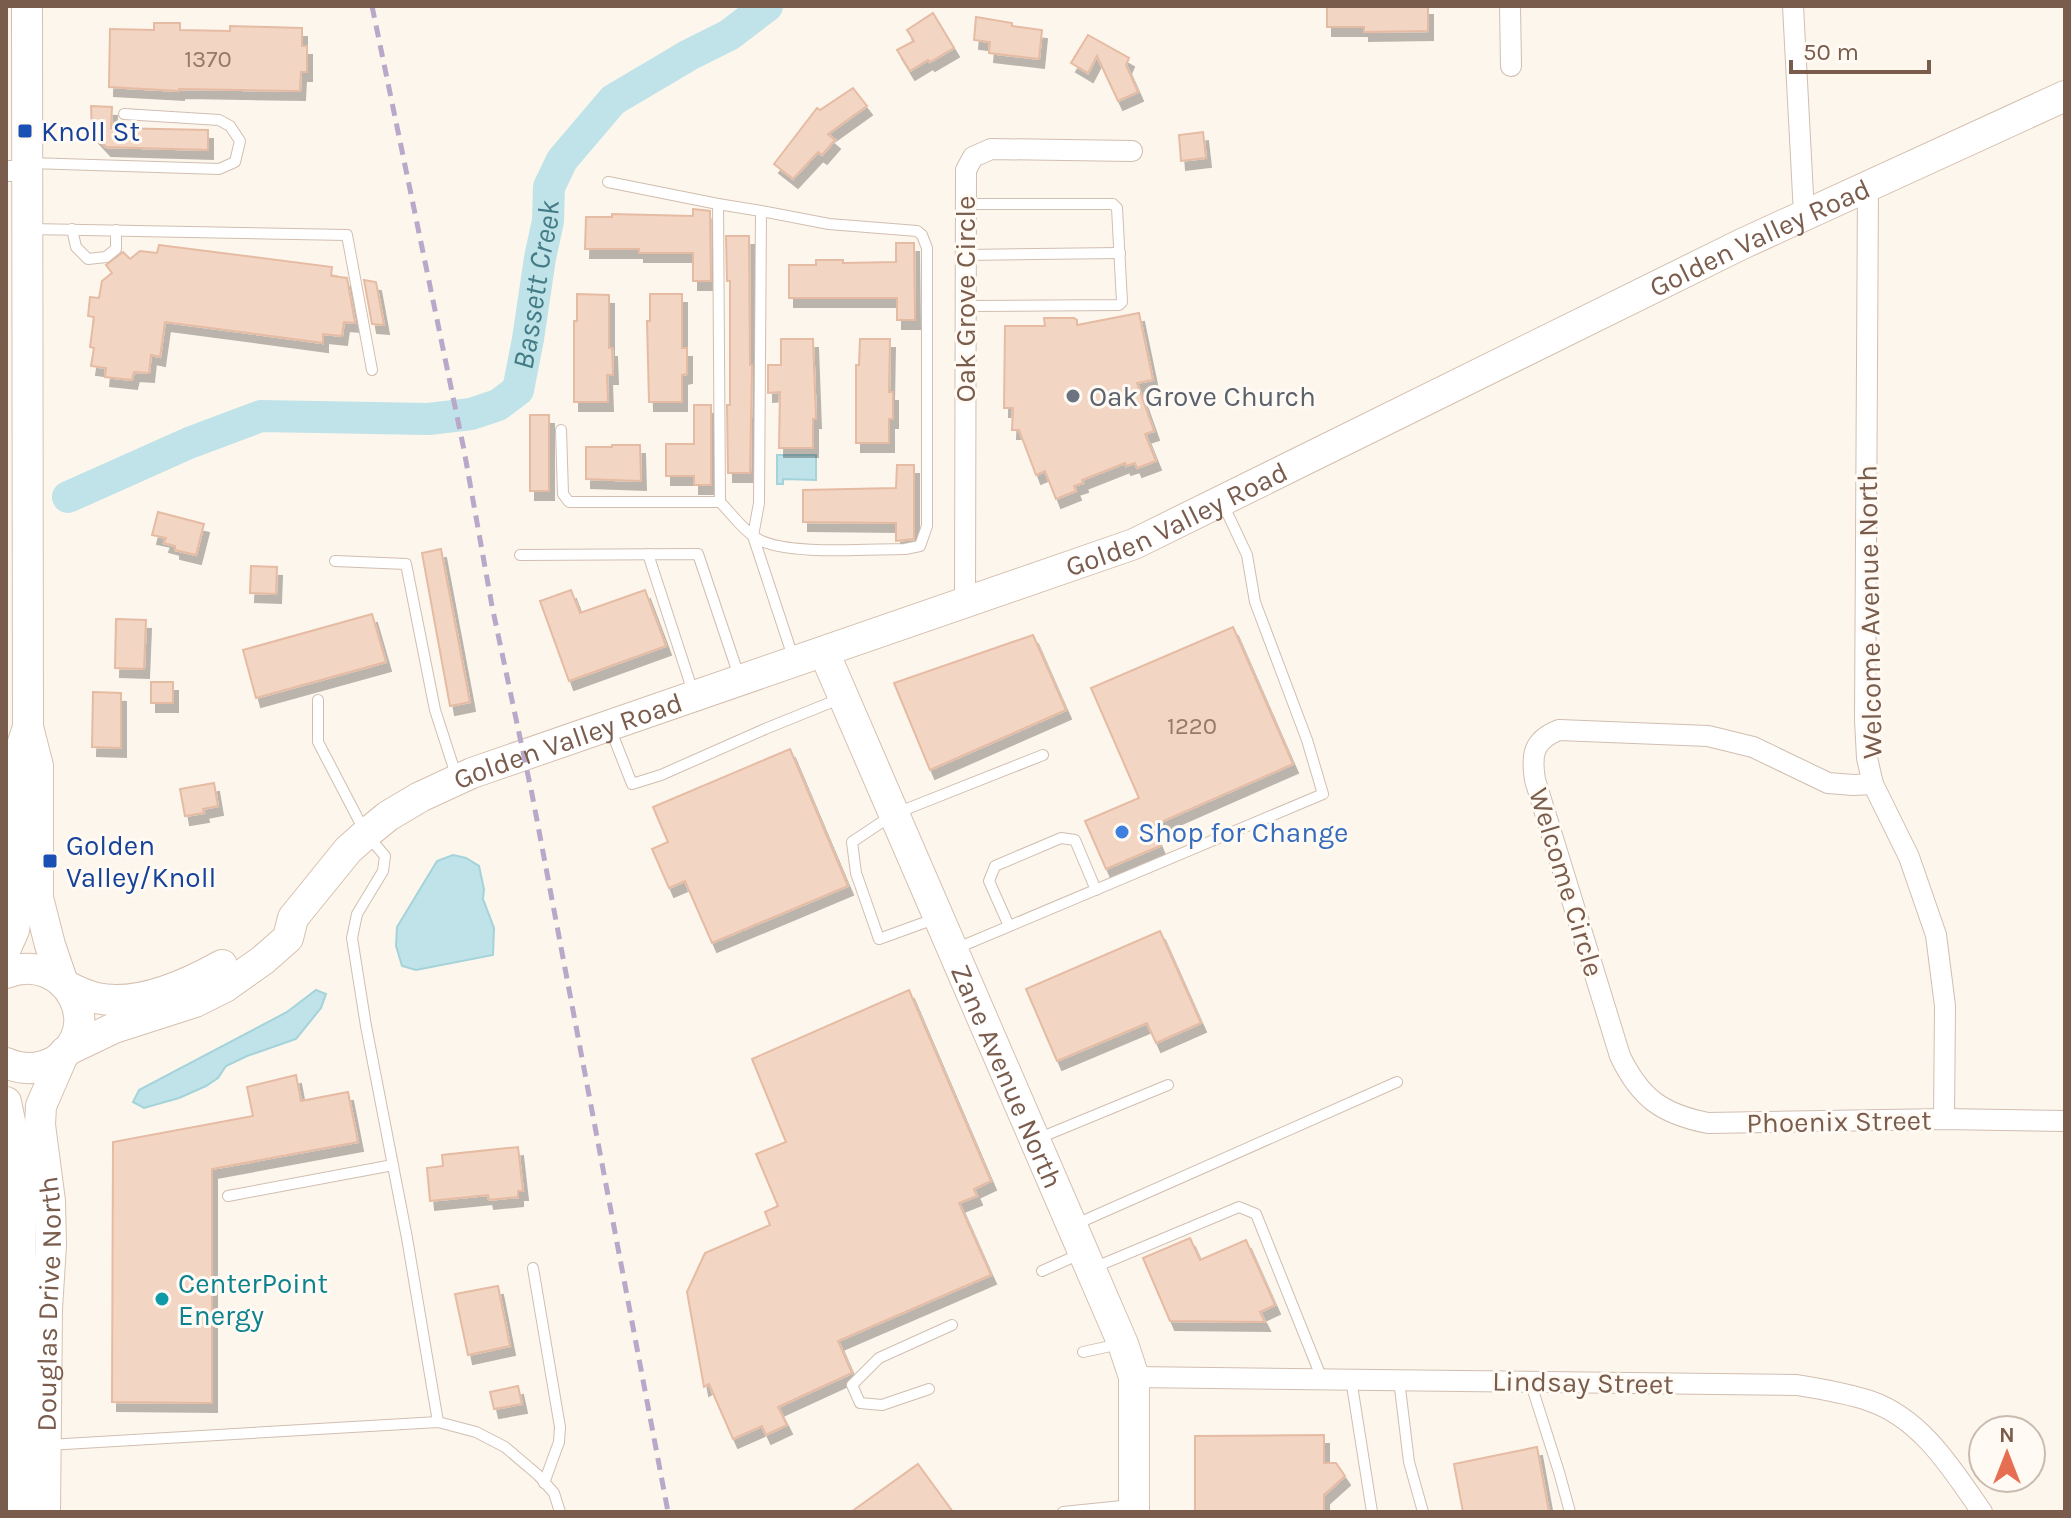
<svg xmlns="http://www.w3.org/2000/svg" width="2071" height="1518" font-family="Karla,sans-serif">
  <defs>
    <filter id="shadow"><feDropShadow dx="5" dy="9" stdDeviation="0" flood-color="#0004"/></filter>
  </defs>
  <rect width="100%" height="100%" fill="#fdf6ec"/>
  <!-- water -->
  <g fill="#bfe3e8" stroke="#a5d3da" stroke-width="2">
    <polygon points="777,455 816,455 816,480 783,479 783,484 777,484"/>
    <polygon points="453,855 466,858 479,866 484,889 483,899 494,928 493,955 416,970 402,966 396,946 397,927 437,861"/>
    <polygon points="316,990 326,994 321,1008 296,1039 247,1056 226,1066 218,1078 206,1086 179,1098 144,1108 133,1102 139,1090 287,1012"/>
  </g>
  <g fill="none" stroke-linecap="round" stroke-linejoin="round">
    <!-- river -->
    <path stroke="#bfe3e8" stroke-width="32" id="s1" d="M68,497L189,443L261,416L428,419L471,414L498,405L518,390L528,339L540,258L548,221L549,187L562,160L613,100L689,55L729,35L767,6"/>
  </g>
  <!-- building -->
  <g fill="#f3d5c3" stroke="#e6bba3" stroke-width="2" filter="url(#shadow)">
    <polygon points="1327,6 1428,6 1428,31 1364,32 1364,27 1327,27"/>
    <polygon points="933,13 954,48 930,62 928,60 910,71 897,50 914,41 907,30"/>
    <polygon points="976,17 1012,23 1012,26 1042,30 1039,59 989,53 990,42 974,40"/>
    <polygon points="154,23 180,23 180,30 230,31 230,26 302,28 302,46 307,46 307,72 301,72 300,91 179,89 179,91 109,87 110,29 154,30"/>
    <polygon points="1088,35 1129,58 1126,65 1138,92 1118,101 1097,56 1088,73 1071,63"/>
    <polygon points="853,88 867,106 828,134 835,140 822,155 818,152 793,179 774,164 817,108 820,110"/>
    <polygon points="91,106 112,107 111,128 208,130 208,150 106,147 92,132"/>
    <polygon points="1203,132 1206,158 1181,161 1179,135"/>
    <polygon points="693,209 710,211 711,281 693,281 693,253 639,253 639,249 585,249 586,217 612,217 612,214 693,216"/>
    <polygon points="726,236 749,236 750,365 752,365 750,473 728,473 727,405 730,405 730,281 727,281"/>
    <polygon points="896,243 914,243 915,320 897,320 897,298 789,298 789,265 816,265 816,260 843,260 843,263 896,262"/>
    <polygon points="159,245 332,267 331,276 347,278 355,323 344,322 342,336 323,334 323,343 165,322 160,357 151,355 149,373 134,372 132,380 105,377 106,368 91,366 94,348 90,347 94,317 88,316 90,297 99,298 102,281 112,273 106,265 123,252 130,259 140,251 157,253"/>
    <polygon points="364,280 376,282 384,325 372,324"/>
    <polygon points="577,294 609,295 609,348 612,348 613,375 607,375 608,402 574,402 574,321 577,321"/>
    <polygon points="650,294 682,294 682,348 687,348 687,374 682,375 682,402 649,402 647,321 650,321"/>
    <polygon points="1139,313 1153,380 1137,383 1154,431 1145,434 1156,461 1137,468 1135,463 1126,466 1125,463 1082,480 1083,483 1074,486 1076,491 1056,499 1045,471 1036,475 1019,430 1012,430 1013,408 1004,408 1005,326 1045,326 1044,318 1074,318 1077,320 1077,325"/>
    <polygon points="781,339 813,339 816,419 813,419 813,448 779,448 780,392 768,393 768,365 781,365"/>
    <polygon points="860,339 890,339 889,392 893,392 893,419 889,419 889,443 856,443 856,365 859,365"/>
    <polygon points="694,405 711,405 711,485 694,485 694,476 666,476 666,444 694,444"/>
    <rect x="530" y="415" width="19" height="76"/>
    <polygon points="612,445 640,445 641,481 586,479 586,447 612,447"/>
    <polygon points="897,465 914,465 914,539 896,541 896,523 803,522 803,490 896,488"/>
    <polygon points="158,512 204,524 196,555 175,550 175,546 164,543 166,538 152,535"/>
    <polygon points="441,549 470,702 450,706 422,553"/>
    <polygon points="251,566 277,567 276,594 250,593"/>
    <polygon points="571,590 580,613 645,590 666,646 569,681 540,601"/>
    <polygon points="372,614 386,662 256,698 243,650"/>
    <polygon points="116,619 146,620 144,669 115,668"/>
    <polygon points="1233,627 1293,764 1152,826 1160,846 1106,869 1085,821 1139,798 1091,688"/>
    <polygon points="1033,635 1066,710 930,770 894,683"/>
    <rect x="151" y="682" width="22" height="21"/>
    <polygon points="93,692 121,693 121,748 92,747"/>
    <polygon points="790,749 848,886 712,943 685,881 669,888 652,849 668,842 653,807"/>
    <polygon points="214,783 218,806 203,809 204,813 185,816 180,789"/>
    <polygon points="1160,931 1201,1023 1156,1043 1147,1023 1057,1061 1026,989"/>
    <polygon points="909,990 991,1181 974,1189 977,1196 959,1203 991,1275 838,1341 852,1373 778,1407 787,1425 766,1435 762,1426 733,1439 709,1384 704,1387 687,1292 705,1253 770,1225 765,1212 778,1206 756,1154 786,1142 752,1059"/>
    <polygon points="296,1075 301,1101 348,1092 358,1142 212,1169 212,1403 112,1402 113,1142 253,1116 247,1087"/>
    <polygon points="518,1147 523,1191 518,1191 518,1197 489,1200 488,1195 430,1201 427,1168 443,1166 442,1155"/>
    <polygon points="1190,1238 1200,1260 1246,1240 1275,1305 1260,1312 1265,1322 1170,1321 1143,1258"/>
    <polygon points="498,1286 510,1346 468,1355 455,1294"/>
    <polygon points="518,1386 522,1404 494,1409 490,1392"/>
    <polygon points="1324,1435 1324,1463 1336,1463 1345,1476 1324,1495 1324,1512 1195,1512 1195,1436"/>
    <polygon points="1537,1447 1549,1512 1463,1512 1454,1464"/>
    <polygon points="918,1464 953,1512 851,1512"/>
  </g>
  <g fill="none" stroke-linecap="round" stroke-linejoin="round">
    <!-- lane casing -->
    <g stroke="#d1beb0" stroke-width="12">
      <g id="lane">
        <polyline points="30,163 219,169 235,162 240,141 230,126 219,120 124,114"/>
        <polyline points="608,182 718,204"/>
        <path d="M761,211L829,224L917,231L922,235L927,248V526L920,546L905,549C868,549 784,556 756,538C742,529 731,513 720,502L718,204L761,211L759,503L753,536L794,660"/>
        <polyline points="30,229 347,235 372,370"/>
        <polyline points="72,229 76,247 88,259 106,257 116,249 116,230"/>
        <polyline points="965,255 1120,253"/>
        <polyline points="965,306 1119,305 1122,302 1117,208 1113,204 966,204"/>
        <polyline points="561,430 563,494 569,502 720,502"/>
        <polyline points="648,554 694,695"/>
        <polyline points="520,555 698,554 740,679"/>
        <polyline points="335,561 406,564 435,710 457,778"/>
        <polyline points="318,700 318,742 366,834 385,856 383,871 357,914 352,938 366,1026 407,1238 438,1422"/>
        <polyline points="610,728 632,784 661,775 765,729 839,699"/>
        <polyline points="937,918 879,939 856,873 852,842 894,814 1043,755"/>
        <polyline points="1009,926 989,881 995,866 1061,838 1075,840 1096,890"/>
        <polyline points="955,949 1323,794 1307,740 1255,602 1247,555 1223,504"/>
        <polyline points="1037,1139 1168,1085"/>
        <polyline points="228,1196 393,1165"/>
        <polyline points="1074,1225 1397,1082"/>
        <polyline points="533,1268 560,1427 559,1442 544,1483"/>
        <polyline points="1093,1268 1239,1207 1256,1214 1322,1379"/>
        <polyline points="1042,1271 1082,1253"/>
        <polyline points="1083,1352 1120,1344"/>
        <polyline points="1351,1379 1372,1512"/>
        <polyline points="1399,1380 1409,1462 1423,1512"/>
        <polyline points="1530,1381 1559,1472 1570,1512"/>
        <polyline points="929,1389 882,1405 860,1403 852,1385 879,1358 952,1325"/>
        <polyline points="48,1445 438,1422 476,1432 505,1447 538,1475 554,1493 560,1512"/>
        <polyline points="1063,1512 1132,1505"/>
      </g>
    </g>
    <!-- street casing -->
    <g stroke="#d1beb0" stroke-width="22">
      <g id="street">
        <polyline points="1510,6 1511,66"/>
        <polyline points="1793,6 1804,214"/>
        <polyline points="6,171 28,171"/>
        <polyline points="1868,186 1865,720 1867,758 1873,784 1909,857 1936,935 1945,1006 1944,1119"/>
        <polyline points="965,602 966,170 973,157 991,149 1132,151"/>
        <path d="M1873,784L1853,785L1828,783L1753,747L1708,736L1559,730C1533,740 1531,755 1535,780L1620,1056C1640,1098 1662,1114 1708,1123L1944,1119L2065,1121"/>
        <path d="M1134,1377L1797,1385C1822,1389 1846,1393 1870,1401C1922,1419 1952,1469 1982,1512"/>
      </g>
    </g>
    <!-- secondary casing -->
    <g stroke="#d6c0b0" stroke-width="32">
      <g id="secondary">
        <polyline points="27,6 28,727 38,766 38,898 50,945 63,983"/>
        <path id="s2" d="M824,652L1123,1344L1134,1377V1512"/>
        <polyline points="6,948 14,930 16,915 14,866 15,767 28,727"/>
        <path d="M6,973C66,950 108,1028 55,1061C39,1070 22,1070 6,1063"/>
        <path d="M67,986C76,991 86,995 96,998C137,1007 188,984 222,965"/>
        <path id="s3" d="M66,1051L114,1028L195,1002L225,987L263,960L288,938L293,918L348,850L366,834L388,816L420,797L472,773L1134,544L1742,244L2065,96"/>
        <polyline points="6,1102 18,1159 21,1196 19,1512"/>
        <path id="s4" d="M45,1512L47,1309L51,1245L50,1201L40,1125L41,1106L64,1053"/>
      </g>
    </g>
    <!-- lane -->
    <use href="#lane" stroke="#fff" stroke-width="10"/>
    <!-- street -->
    <use href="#street" stroke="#fff" stroke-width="20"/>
    <!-- secondary -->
    <use href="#secondary" stroke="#fff" stroke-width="30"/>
    <!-- rail -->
    <polyline stroke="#b9a8c9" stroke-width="5" stroke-dasharray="12 8" stroke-linecap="butt" points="372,6 464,450 492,606 532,794 668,1512"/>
  </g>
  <!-- markers -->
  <g fill="#1a4fb4" stroke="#fffaf3" stroke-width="3">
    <rect x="17" y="123" width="16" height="16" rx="4"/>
    <rect x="42" y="853" width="16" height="16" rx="4"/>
  </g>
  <circle fill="#6b7280" stroke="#fffaf3" stroke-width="3" cx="1073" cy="396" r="8"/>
  <circle fill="#3f7fe0" stroke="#fffaf3" stroke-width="3" cx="1122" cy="832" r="8"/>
  <circle fill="#0f9aa8" stroke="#fffaf3" stroke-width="3" cx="162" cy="1299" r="8"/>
  <g text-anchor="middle" stroke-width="6" stroke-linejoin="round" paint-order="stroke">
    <!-- number labels -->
    <g font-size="24" fill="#987a6a">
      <text x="208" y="67">1370</text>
      <text x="1192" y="734">1220</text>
    </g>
    <!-- transit labels -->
    <g font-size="28" fill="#164399" stroke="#fffaf3" text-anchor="start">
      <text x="41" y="141">Knoll St</text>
      <text x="66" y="855">Golden<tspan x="66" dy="32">Valley/Knoll</tspan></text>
    </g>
    <!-- street labels -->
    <g font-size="28" fill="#7a5c4d" stroke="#fffaf3">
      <text dy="10" stroke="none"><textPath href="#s3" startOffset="1904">Golden Valley Road</textPath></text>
      <text transform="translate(965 299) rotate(-90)" y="10">Oak Grove Circle</text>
      <text dy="10" stroke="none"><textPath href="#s3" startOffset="1256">Golden Valley Road</textPath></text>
      <text transform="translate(1869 612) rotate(-91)" y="10">Welcome Avenue North</text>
      <text dy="10" stroke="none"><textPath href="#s3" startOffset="608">Golden Valley Road</textPath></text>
      <text transform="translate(1567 882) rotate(73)" y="10">Welcome Circle</text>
      <text dy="10" stroke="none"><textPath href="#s2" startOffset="462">Zane Avenue North</textPath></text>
      <text transform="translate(1839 1121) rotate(-1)" y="10">Phoenix Street</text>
      <text dy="10" stroke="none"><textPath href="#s4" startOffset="208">Douglas Drive North</textPath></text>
      <text transform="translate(1583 1382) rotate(1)" y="10">Lindsay Street</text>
    </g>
    <!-- worship labels -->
    <g font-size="28" fill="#5b616d" stroke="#fffaf3" text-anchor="start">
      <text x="1089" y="406">Oak Grove Church</text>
    </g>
    <!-- shop labels -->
    <g font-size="28" fill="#366cbe" stroke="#fffaf3" text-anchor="start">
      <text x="1138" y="842">Shop for Change</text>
    </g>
    <!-- culture labels -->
    <g font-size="28" fill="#0d838f" stroke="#fffaf3" text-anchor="start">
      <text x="178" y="1293">CenterPoint<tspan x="178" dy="32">Energy</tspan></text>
    </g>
    <!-- water labels -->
    <g font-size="30" font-style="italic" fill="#437c86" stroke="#fffaf3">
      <text dy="10" stroke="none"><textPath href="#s1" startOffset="580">Bassett Creek</textPath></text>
    </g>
  </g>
  <!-- border -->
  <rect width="2071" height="1518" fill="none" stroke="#7a5c4d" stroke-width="16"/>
  <!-- north arrow -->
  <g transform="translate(2007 1454)"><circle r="38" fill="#fffaf3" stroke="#cabbb1" stroke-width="2"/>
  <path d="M0-6L14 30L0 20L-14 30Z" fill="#e76f51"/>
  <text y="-12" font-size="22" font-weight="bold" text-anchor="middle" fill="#7a5c4d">N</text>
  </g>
  <!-- scale -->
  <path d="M1791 60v12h138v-12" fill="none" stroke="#7a5c4d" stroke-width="4"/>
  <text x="1803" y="60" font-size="24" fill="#7a5c4d" stroke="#fffaf3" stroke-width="6" paint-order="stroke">50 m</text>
</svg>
